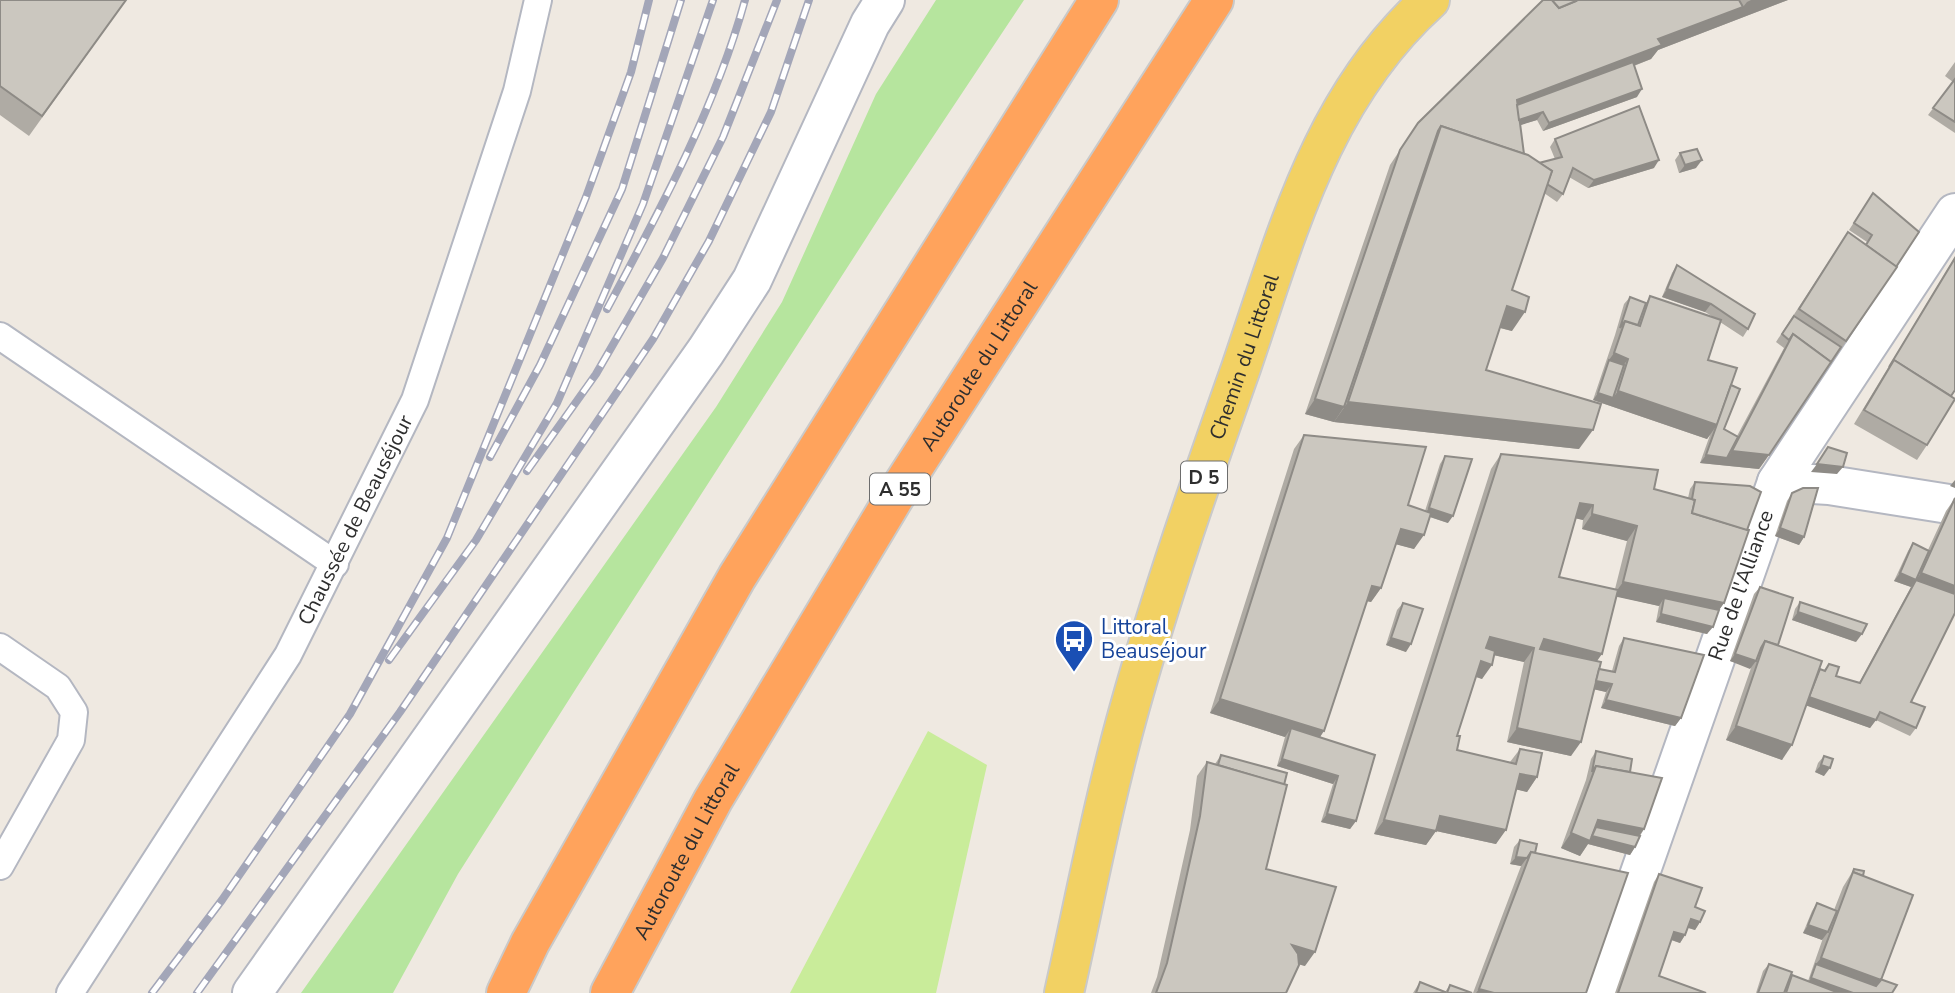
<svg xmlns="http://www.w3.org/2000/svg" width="1955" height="993" font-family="'Nunito Sans',sans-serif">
  <rect width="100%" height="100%" fill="#efe9e1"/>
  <!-- green -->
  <polygon fill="#b6e59e" points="936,0 1024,0 883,212 577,687 458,874 393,993 301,993 716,407 782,302 876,94"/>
  <!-- pitch -->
  <polygon fill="#c9ec9a" points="928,731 987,765 936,993 790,993"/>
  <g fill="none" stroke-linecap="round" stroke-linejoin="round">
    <!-- service casing -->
    <g stroke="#b4b7c1" stroke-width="30">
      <g id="service">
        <polyline points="0,336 335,564"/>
        <polyline points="0,647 58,687 74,712 71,740 0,866"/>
        <path id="s1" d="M70,993L288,655L415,400L517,91L538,0"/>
      </g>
    </g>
    <!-- minor casing -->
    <g stroke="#b4b7c1" stroke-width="42">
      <g id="minor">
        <polyline points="1777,482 1829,485 1955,505"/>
        <polyline points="252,993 706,351 752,280 870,24 885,0"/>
        <path id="s2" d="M1598,993L1777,482L1955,213"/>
      </g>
    </g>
    <!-- primary casing -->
    <g stroke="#c9c9c9" stroke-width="42">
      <g id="primary">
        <path id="s3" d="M1064,993C1085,899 1103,803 1129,710C1161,595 1201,481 1241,368C1287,234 1321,98 1430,0"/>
      </g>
    </g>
    <!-- motorway casing -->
    <g stroke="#c9c9c9" stroke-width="42">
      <g id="motorway">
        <polyline points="506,993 530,943 737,577 1099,0"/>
        <path id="s4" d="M610,993L713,800L894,498L1214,0"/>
      </g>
    </g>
    <!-- service -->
    <use href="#service" stroke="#fff" stroke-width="26"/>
    <!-- minor -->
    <use href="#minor" stroke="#fff" stroke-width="38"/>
    <!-- primary -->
    <use href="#primary" stroke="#f2d163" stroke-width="38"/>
    <!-- motorway -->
    <use href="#motorway" stroke="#ffa35c" stroke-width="38"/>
    <!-- rail casing -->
    <g stroke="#a3a6b8" stroke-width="8">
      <g id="rail">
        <path d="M607,309C660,210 715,109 745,0"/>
        <polyline points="490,457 540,365 622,189 681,0"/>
        <polyline points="527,471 596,374 663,258 723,137 777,0"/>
        <polyline points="389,660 476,540 557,403 643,204 713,0"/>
        <polyline points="152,993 222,900 350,714 447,538 586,197 631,72 649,0"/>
        <polyline points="197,993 400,712 653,339 709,241 771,112 809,0"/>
      </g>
    </g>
    <!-- rail -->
    <use href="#rail" stroke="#fff" stroke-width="5" stroke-dasharray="16" stroke-linecap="butt"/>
  </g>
  <!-- wall -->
  <g fill="#afaba4" fill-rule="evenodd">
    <polygon points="0,0 126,0 29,136 0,115"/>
    <polygon points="1578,0 1788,0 1658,50 1651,59 1634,66 1637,97 1543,131 1537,120 1520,125 1524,154 1539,163 1555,159 1550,147 1555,139 1654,168 1588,188 1569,177 1563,194 1557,202 1544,193 1512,290 1512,331 1500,328 1486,370 1579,449 1334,422 1305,414 1390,165 1418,123"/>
    <polygon points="1955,62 1955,133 1928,115 1953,82 1945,76"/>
    <polygon points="1680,153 1696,168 1679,173 1675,160"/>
    <polygon points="1873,193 1897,267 1759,469 1700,463 1710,435 1707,439 1593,400 1615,335 1624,304 1630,297 1646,303 1650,296 1715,318 1705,312 1662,297 1672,273 1677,265 1748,329 1743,337 1720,322 1708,360 1731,385 1724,429 1737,436 1784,348 1776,342 1838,247 1848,232 1865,245 1867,242 1849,230"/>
    <polygon points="1955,257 1955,390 1927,445 1917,460 1854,424"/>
    <polygon points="1304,435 1408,505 1425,511 1440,464 1445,456 1448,523 1430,517 1414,549 1396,544 1381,588 1371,602 1367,601 1320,738 1375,755 1356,821 1350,829 1321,822 1333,784 1277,766 1285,737 1210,713 1294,449"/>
    <path d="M1501,454L1688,498L1690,489L1695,482L1747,530L1724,603L1719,610L1707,634L1656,622L1659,606L1616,596L1597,661L1599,669L1612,671L1619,646L1624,638L1681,718L1675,726L1601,708L1606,692L1594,689L1571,756L1507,742L1524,662L1494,655L1482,679L1476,677L1457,736V750L1510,762L1520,749L1537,777L1527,792L1516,789L1496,844L1436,831L1426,845L1374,834L1491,469ZM1575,518L1583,520L1582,529L1627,541L1615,589L1559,577Z"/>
    <polygon points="1792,493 1804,537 1799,545 1775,536 1787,501"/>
    <polygon points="1955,498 1911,702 1916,728 1910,736 1876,720 1870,728 1806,705 1782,760 1726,740 1751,668 1730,661 1754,594 1760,587 1778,645 1820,669 1824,670 1829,664 1836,676 1859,683 1911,587 1894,581 1908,551 1913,543 1928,550 1946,511"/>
    <polygon points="1800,602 1856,642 1792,620 1795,609"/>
    <polygon points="1403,603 1406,652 1386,645 1397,610"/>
    <polygon points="1596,751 1630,772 1644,829 1640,836 1635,847 1630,855 1588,844 1580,856 1561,848 1586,780 1591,759"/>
    <polygon points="1221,755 1305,966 1299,964 1286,993 1151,993 1157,977 1169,924 1190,830 1197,776 1207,762 1215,764"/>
    <polygon points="1824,756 1824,776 1815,772 1818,763"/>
    <polygon points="1520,840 1535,853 1586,993 1473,993 1521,866 1510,864 1514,847"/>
    <polygon points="1854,869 1863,876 1881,979 1892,993 1756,993 1763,971 1769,964 1789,980 1792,975 1808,981 1823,938 1822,940 1803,933 1812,911 1817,903 1834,910 1843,887"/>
    <polygon points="1659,874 1695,907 1700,922 1695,930 1688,928 1685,935 1680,943 1671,940 1659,976 1706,993 1615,993 1654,882"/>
    <polygon points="1420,982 1445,992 1450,985 1472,993 1413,993"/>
  </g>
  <!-- shaded-wall -->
  <g fill="#8e8b86">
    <polygon points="1751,0 1788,0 1658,50 1651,59 1513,112 1517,100 1658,39 1743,7 1747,2"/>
    <polygon points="1642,89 1637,97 1543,131 1549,123"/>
    <polygon points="1543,112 1537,120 1508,129 1513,121"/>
    <polygon points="1659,160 1654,168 1588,188 1594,180"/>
    <polygon points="1702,160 1696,168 1679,173 1685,165"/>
    <polygon points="1667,289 1711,304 1705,312 1662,297"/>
    <polygon points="1507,306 1525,312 1512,331 1493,326"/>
    <polygon points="1614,353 1628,359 1618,373 1609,360 1604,367"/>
    <polygon points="1618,391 1717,425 1707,439 1593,400 1598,393 1613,398"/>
    <polygon points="1315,399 1344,407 1334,422 1305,414"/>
    <polygon points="1348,402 1593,430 1579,449 1334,422"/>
    <polygon points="1732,451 1769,455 1759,469 1700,463 1706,455 1727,458"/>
    <polygon points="1817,464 1843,467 1837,474 1811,472"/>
    <polygon points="1955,480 1955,488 1950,486"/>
    <polygon points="1580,503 1593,505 1583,520 1570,517"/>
    <polygon points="1429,508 1453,516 1448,523 1424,515"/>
    <polygon points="1592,514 1637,526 1627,541 1582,529"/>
    <polygon points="1780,528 1804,537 1799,545 1775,536"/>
    <polygon points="1401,529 1424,535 1414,549 1391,543"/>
    <polygon points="1900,573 1916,580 1921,573 1955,586 1955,604 1916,580 1911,587 1894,581"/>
    <polygon points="1623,582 1724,603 1714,617 1664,598 1659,606 1613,596"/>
    <polygon points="1372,586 1381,588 1371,602 1362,600"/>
    <polygon points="1798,612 1862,634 1856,642 1792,620"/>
    <polygon points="1661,614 1713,627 1707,634 1656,622"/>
    <polygon points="1490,637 1534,648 1524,662 1480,652"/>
    <polygon points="1391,638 1411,644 1406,652 1386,645"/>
    <polygon points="1544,639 1602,654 1592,668 1534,654"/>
    <polygon points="1735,654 1756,661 1750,669 1730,661"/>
    <polygon points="1481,661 1492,665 1482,679 1471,675"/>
    <polygon points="1593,681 1612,684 1606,692 1588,688"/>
    <polygon points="1808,696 1876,720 1870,728 1802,704"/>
    <polygon points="1220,699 1324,731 1314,746 1291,728 1285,737 1210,713"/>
    <polygon points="1606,700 1681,718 1675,726 1601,708"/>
    <polygon points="1736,726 1792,745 1782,760 1726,740"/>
    <polygon points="1517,728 1581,742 1571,756 1507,742"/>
    <polygon points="1282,759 1338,776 1333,784 1277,766"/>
    <polygon points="1821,765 1830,768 1824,776 1815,772"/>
    <polygon points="1520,774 1537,777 1527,792 1510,788"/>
    <polygon points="1327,814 1356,821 1350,829 1321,822"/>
    <polygon points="1440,816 1506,830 1496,844 1436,831 1426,845 1374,834 1384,820"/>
    <polygon points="1598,820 1644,829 1634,843 1591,834"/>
    <polygon points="1571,833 1591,835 1635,847 1630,855 1588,844 1580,856 1561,848"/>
    <polygon points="1516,857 1527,858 1521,866 1510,864"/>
    <polygon points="1691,919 1700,922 1695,930 1686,927"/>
    <polygon points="1808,925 1828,932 1822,940 1803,933"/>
    <polygon points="1674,932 1685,935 1680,943 1669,939"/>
    <polygon points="1292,945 1315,952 1305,966 1282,960"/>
    <polygon points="1821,958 1881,980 1871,993 1816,964"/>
    <polygon points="1811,978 1853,993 1826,993 1806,986"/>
    <polygon points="1479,989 1494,993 1476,993"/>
  </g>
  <!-- building -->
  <g fill="#cbc7bf" stroke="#8e8b86" stroke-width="2">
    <polygon points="0,0 126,0 42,116 0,86"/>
    <polygon points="1543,0 1552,0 1559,8 1578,0 1739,0 1743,7 1658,39 1662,45 1517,100 1524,154 1441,126 1438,131 1344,407 1315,399 1400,150 1418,123"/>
    <polygon points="1552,0 1576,0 1576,1 1559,8"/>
    <polygon points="1633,62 1642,89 1549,123 1543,112 1519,120 1517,105"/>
    <polygon points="1955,79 1955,122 1933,108"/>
    <polygon points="1639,106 1659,160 1594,180 1573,168 1563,194 1547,184 1552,171 1539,163 1562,157 1555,139"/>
    <polygon points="1441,126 1528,155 1552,171 1512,290 1529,297 1525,312 1507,306 1486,370 1601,404 1593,430 1348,402"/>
    <polygon points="1697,149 1702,160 1685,165 1680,153"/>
    <polygon points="1873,193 1919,232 1896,267 1866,245 1872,235 1854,223"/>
    <polygon points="1848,232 1897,267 1846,341 1799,309"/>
    <polygon points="1955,258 1955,390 1951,396 1894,360 1889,367"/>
    <polygon points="1677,265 1755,314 1748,329 1711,304 1667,289"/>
    <polygon points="1650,296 1721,320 1708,360 1737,368 1717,425 1618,391 1628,359 1614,353 1625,321 1640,326"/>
    <polygon points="1630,297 1646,303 1638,325 1625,321 1620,328"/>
    <polygon points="1794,316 1841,347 1831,362 1793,334 1789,340 1782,334"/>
    <polygon points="1793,334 1831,362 1769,455 1732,451"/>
    <polygon points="1609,360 1624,365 1613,398 1598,393"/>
    <polygon points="1894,360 1955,399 1927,445 1864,410"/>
    <polygon points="1731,385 1740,389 1724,429 1738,437 1727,458 1706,455"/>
    <polygon points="1304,435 1426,447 1408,505 1431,513 1424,535 1401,529 1381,588 1372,586 1324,731 1220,699"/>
    <polygon points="1828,447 1847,453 1843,467 1817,464"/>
    <polygon points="1501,454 1658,470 1654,489 1695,500 1692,513 1749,530 1724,603 1623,582 1637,526 1592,514 1593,505 1580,503 1559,577 1618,590 1602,654 1544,639 1540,649 1601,662 1581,742 1517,728 1534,648 1490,637 1486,648 1495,651 1492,665 1481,661 1457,736 1460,736 1457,750 1516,764 1520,749 1542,753 1537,777 1520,774 1506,830 1440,816 1436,831 1384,820"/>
    <polygon points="1445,456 1472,459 1453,516 1429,508"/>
    <polygon points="1695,482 1750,486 1761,492 1747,530 1692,513 1695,500 1692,499"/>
    <polygon points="1803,488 1818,488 1804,537 1780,528 1792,493"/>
    <polygon points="1955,498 1955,586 1921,573"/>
    <polygon points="1913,543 1929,551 1916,580 1900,573"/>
    <polygon points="1916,580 1955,594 1955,613 1911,702 1925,707 1916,728 1880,712 1876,720 1809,697 1820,669 1825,671 1829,664 1839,667 1836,676 1860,683"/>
    <polygon points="1760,587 1793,598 1778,645 1765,641 1761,648 1756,661 1735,654"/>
    <polygon points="1664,598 1719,610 1713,627 1661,614"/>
    <polygon points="1800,602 1867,624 1862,634 1798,612"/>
    <polygon points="1403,603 1423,609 1411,644 1391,638"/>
    <polygon points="1624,638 1704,655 1681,718 1606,700 1612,684 1596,681 1599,669 1615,672"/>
    <polygon points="1765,641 1822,661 1792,745 1736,726"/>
    <polygon points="1291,728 1375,755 1356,821 1327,814 1338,776 1282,759"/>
    <polygon points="1596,751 1632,759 1630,772 1596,766 1592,772"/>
    <polygon points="1221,755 1287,773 1284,785 1218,765"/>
    <polygon points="1824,756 1833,759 1830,768 1821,765"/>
    <polygon points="1207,762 1287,785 1266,869 1336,887 1315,952 1292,945 1298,954 1299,965 1286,993 1156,993 1167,963 1179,910 1200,816"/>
    <polygon points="1596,766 1662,778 1644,829 1598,820 1590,841 1571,833"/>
    <polygon points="1596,827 1640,836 1635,847 1592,836"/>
    <polygon points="1520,840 1537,844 1535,853 1531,852 1527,858 1516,857"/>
    <polygon points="1531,852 1628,873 1586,993 1494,993 1479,989"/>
    <polygon points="1854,869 1864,871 1863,876 1853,872"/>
    <polygon points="1853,872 1913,895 1881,980 1821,958"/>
    <polygon points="1659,874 1702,888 1695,907 1705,911 1700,922 1691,919 1685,935 1674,932 1659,976 1706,993 1618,993"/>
    <polygon points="1817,903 1837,911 1828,932 1808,925"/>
    <polygon points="1769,964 1792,972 1784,993 1758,993"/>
    <polygon points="1816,964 1876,986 1881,980 1880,979 1897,985 1892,993 1853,993 1811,978"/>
    <polygon points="1792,975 1839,993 1786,993"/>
    <polygon points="1420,982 1445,992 1445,993 1416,993"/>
    <polygon points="1450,985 1472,993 1447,993"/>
  </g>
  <!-- icons -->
  <defs>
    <g id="bus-pin" transform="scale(2.0125)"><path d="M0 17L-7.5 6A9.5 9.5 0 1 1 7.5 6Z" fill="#1a4fb4" stroke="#fff"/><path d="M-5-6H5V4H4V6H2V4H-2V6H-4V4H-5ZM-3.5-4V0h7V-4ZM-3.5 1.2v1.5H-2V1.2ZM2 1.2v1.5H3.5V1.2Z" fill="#fff"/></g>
  </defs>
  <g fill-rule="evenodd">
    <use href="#bus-pin" x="1074" y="639"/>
  </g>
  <g text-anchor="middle" stroke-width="6" stroke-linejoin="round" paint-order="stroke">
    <!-- shield labels -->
    <g fill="#fff" stroke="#6d6d6d" stroke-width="2">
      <rect x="1181" y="461.5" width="46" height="31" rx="5"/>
      <rect x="870" y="473.5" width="60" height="31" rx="5"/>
    </g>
    <g font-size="19" font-weight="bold" fill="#2e2e2e">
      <text x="1204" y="484">D 5</text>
      <text x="900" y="496">A 55</text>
    </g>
    <!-- street labels -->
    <g font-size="21" fill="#2e2e2e" stroke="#fff">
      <text dy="7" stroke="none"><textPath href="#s3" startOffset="662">Chemin du Littoral</textPath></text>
      <text dy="7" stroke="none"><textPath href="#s4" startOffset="728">Autoroute du Littoral</textPath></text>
      <text dy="7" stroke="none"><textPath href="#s1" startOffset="553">Chaussée de Beauséjour</textPath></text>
      <text dy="7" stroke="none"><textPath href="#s2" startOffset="432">Rue de l'Alliance</textPath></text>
      <text dy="7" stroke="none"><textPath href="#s4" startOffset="161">Autoroute du Littoral</textPath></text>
    </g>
    <!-- transit labels -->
    <g font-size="21" fill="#164399" stroke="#fff" text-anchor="start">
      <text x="1101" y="634">Littoral<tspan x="1101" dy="24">Beauséjour</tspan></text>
    </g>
  </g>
</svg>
